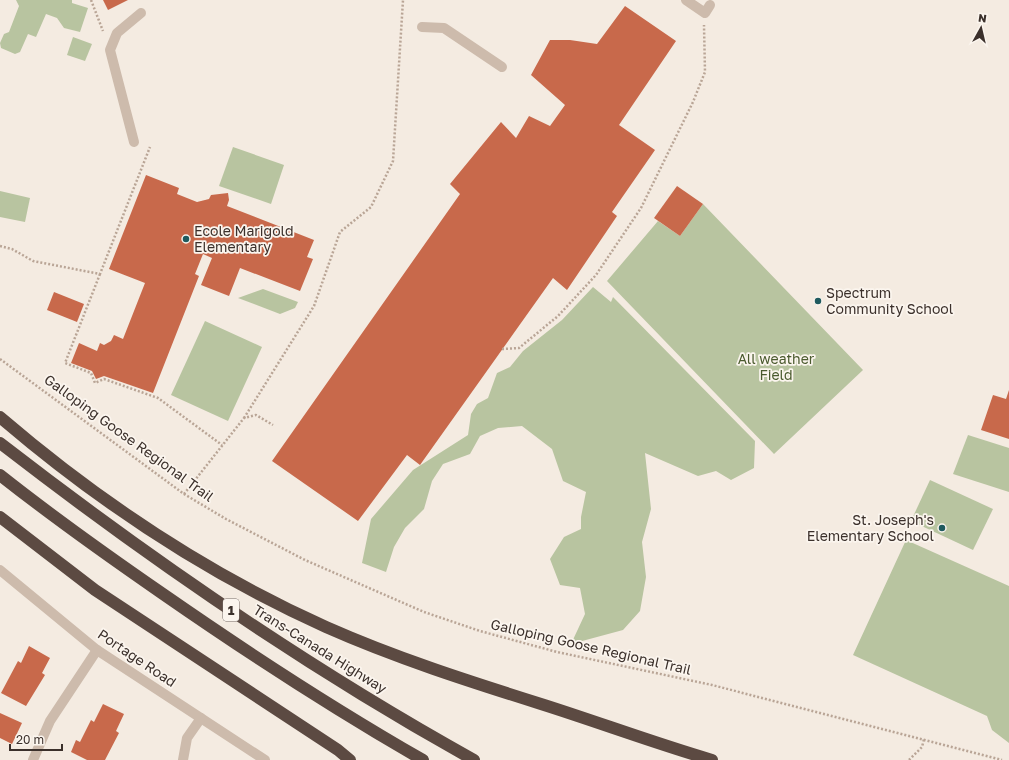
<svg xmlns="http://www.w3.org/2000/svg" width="1009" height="760" font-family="'Golos Text',sans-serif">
  <rect width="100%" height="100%" fill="#f4ebe1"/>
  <!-- green -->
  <g fill="#b8c4a0">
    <polygon points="16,0 72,0 72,3 88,8 80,32 64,28 57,18 46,14 36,37 28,34 20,52 15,54 1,48 0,43 4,34 9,32 19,6"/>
    <polygon points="73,37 92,44 85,61 67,55"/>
    <polygon points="233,147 284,165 271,204 219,186"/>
    <polygon points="0,191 30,198 25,222 0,217"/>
    <polygon points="703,204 863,370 774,454 607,281 658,221 680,236"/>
    <polygon points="593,287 611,302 613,297 755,441 754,468 731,480 716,471 698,476 645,453 651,509 642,542 646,577 640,611 623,630 571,644 585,614 580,588 560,585 550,559 564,537 581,529 581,517 586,492 563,481 552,449 522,426 498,428 480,436 470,454 443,464 432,481 424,509 405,528 394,547 386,572 362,563 371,519 413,470 468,435 471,414 477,404 488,398 497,373 510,367 523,351 562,320"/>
    <polygon points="263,289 298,302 295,308 280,314 238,298"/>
    <polygon points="205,321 262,347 228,421 171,395"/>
    <polygon points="968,435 1009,448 1009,492 953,474"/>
    <polygon points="930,480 993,509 973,550 911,521"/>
    <polygon points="906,540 1009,586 1009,743 992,730 987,716 853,655"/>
  </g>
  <!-- building -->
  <g fill="#c8694b">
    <polygon points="103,0 128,0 108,10"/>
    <polygon points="625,6 676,41 619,125 655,150 612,212 617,216 567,290 553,278 420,465 407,455 358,521 272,461 460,194 450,184 501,122 516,138 529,116 550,126 565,105 531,75 550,40 570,40 597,44"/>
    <polygon points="146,175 179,188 177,194 197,202 209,199 211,195 228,193 229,200 227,206 314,240 307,257 313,259 300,291 240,268 229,296 201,285 212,258 203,254 195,274 199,276 153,393 104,376 96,379 92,371 71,363 79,343 97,351 100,343 104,345 111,341 114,335 123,339 145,283 109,269"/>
    <polygon points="677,186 703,204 680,236 654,218"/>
    <polygon points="54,292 84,304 77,322 47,310"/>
    <polygon points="1009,390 1009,439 981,430 993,395 1006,399"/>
    <polygon points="29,646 50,658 42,673 45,675 26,706 1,693 18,661 21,663"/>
    <polygon points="103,704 124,714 116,731 119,733 105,760 87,760 71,752 76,740 80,742 91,720 94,722"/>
    <polygon points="0,713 22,723 12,744 0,738"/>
  </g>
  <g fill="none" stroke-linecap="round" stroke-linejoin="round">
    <!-- path -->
    <g stroke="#b9a596" stroke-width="2.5" stroke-dasharray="2 2" stroke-linecap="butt">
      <polyline points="91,0 103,31"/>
      <polyline points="0,246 12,249 33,261 100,274 150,147"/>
      <polyline points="100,274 65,363 91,373 95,383 104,379 158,398 222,445"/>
      <polyline points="502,349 519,348 558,316 596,275 641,208 693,102 705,72 704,25"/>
      <polyline points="0,359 184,494 226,519 305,560 424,612 480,631 557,652 712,685 1002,760"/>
      <polyline points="244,418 314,306 340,232 371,207 393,161 403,0"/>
      <polyline points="184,494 244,418 256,415 273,425"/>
      <polyline points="909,760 922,747 924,739"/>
    </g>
    <!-- minor -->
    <g stroke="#cdbbac" stroke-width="10">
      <polyline points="686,0 705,13 710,5"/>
      <polyline points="422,27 444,28 502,67"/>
      <polyline points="134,142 110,50 117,33 141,13"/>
      <polyline points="0,570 97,650 265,760"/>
      <polyline points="33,760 50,721 97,650"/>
      <polyline points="183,760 187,738 201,718"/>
    </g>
    <!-- highway -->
    <g stroke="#5c4a42" stroke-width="12">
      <path d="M0,417C98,501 208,574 326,627C396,658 468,681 541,704C598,722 654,743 712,760"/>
      <path d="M0,443C150,559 308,668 474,760"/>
      <path d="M0,475C53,517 108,556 163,594C248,653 334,709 423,760"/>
      <polyline points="0,517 95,590 338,750 350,760"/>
    </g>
  </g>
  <!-- markers -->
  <g fill="#1f5a5e" stroke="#fbf5ee" stroke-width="1.5">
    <circle cx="186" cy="239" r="4"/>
    <circle cx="818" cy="301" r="4"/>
    <circle cx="942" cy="528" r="4"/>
  </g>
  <g text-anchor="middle" stroke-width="3.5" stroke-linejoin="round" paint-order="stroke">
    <!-- shield labels -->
    <rect fill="#fbf5ee" stroke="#756b66" stroke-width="1" x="223" y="599" width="16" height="22" rx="3"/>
    <g font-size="13" font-weight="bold" fill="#3b302b">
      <text x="231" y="615">1</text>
    </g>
    <!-- poi labels -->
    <g font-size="14" fill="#3b302b" stroke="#fbf5ee" text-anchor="start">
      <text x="194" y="236">Ecole Marigold<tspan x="194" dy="16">Elementary</tspan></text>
      <text x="826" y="298">Spectrum<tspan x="826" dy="16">Community School</tspan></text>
      <text x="934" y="525" text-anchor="end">St. Joseph's<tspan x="934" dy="16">Elementary School</tspan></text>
    </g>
    <!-- park labels -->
    <g font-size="14" fill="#4a5a2e" stroke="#fbf5ee">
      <text x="776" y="364">All weather<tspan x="776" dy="16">Field</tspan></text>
    </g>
    <!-- street labels -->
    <g font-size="14" fill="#3b302b" stroke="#fbf5ee">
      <text transform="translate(129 438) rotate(36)" y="5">Galloping Goose Regional Trail</text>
      <text transform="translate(591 647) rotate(13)" y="5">Galloping Goose Regional Trail</text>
      <text transform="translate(320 649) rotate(32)" y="5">Trans-Canada Highway</text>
      <text transform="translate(137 658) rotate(34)" y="5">Portage Road</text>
    </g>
  </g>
  <!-- north arrow -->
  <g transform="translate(981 28) rotate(8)" stroke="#fbf5ee" stroke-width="3" paint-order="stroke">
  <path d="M0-3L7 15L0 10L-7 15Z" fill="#3b302b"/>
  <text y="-6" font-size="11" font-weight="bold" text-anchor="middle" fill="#3b302b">N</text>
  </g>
  <!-- scale -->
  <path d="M10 744v6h52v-6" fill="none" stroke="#3b302b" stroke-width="2"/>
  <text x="16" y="744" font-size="12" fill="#3b302b" stroke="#fbf5ee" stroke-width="3" paint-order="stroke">20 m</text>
</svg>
